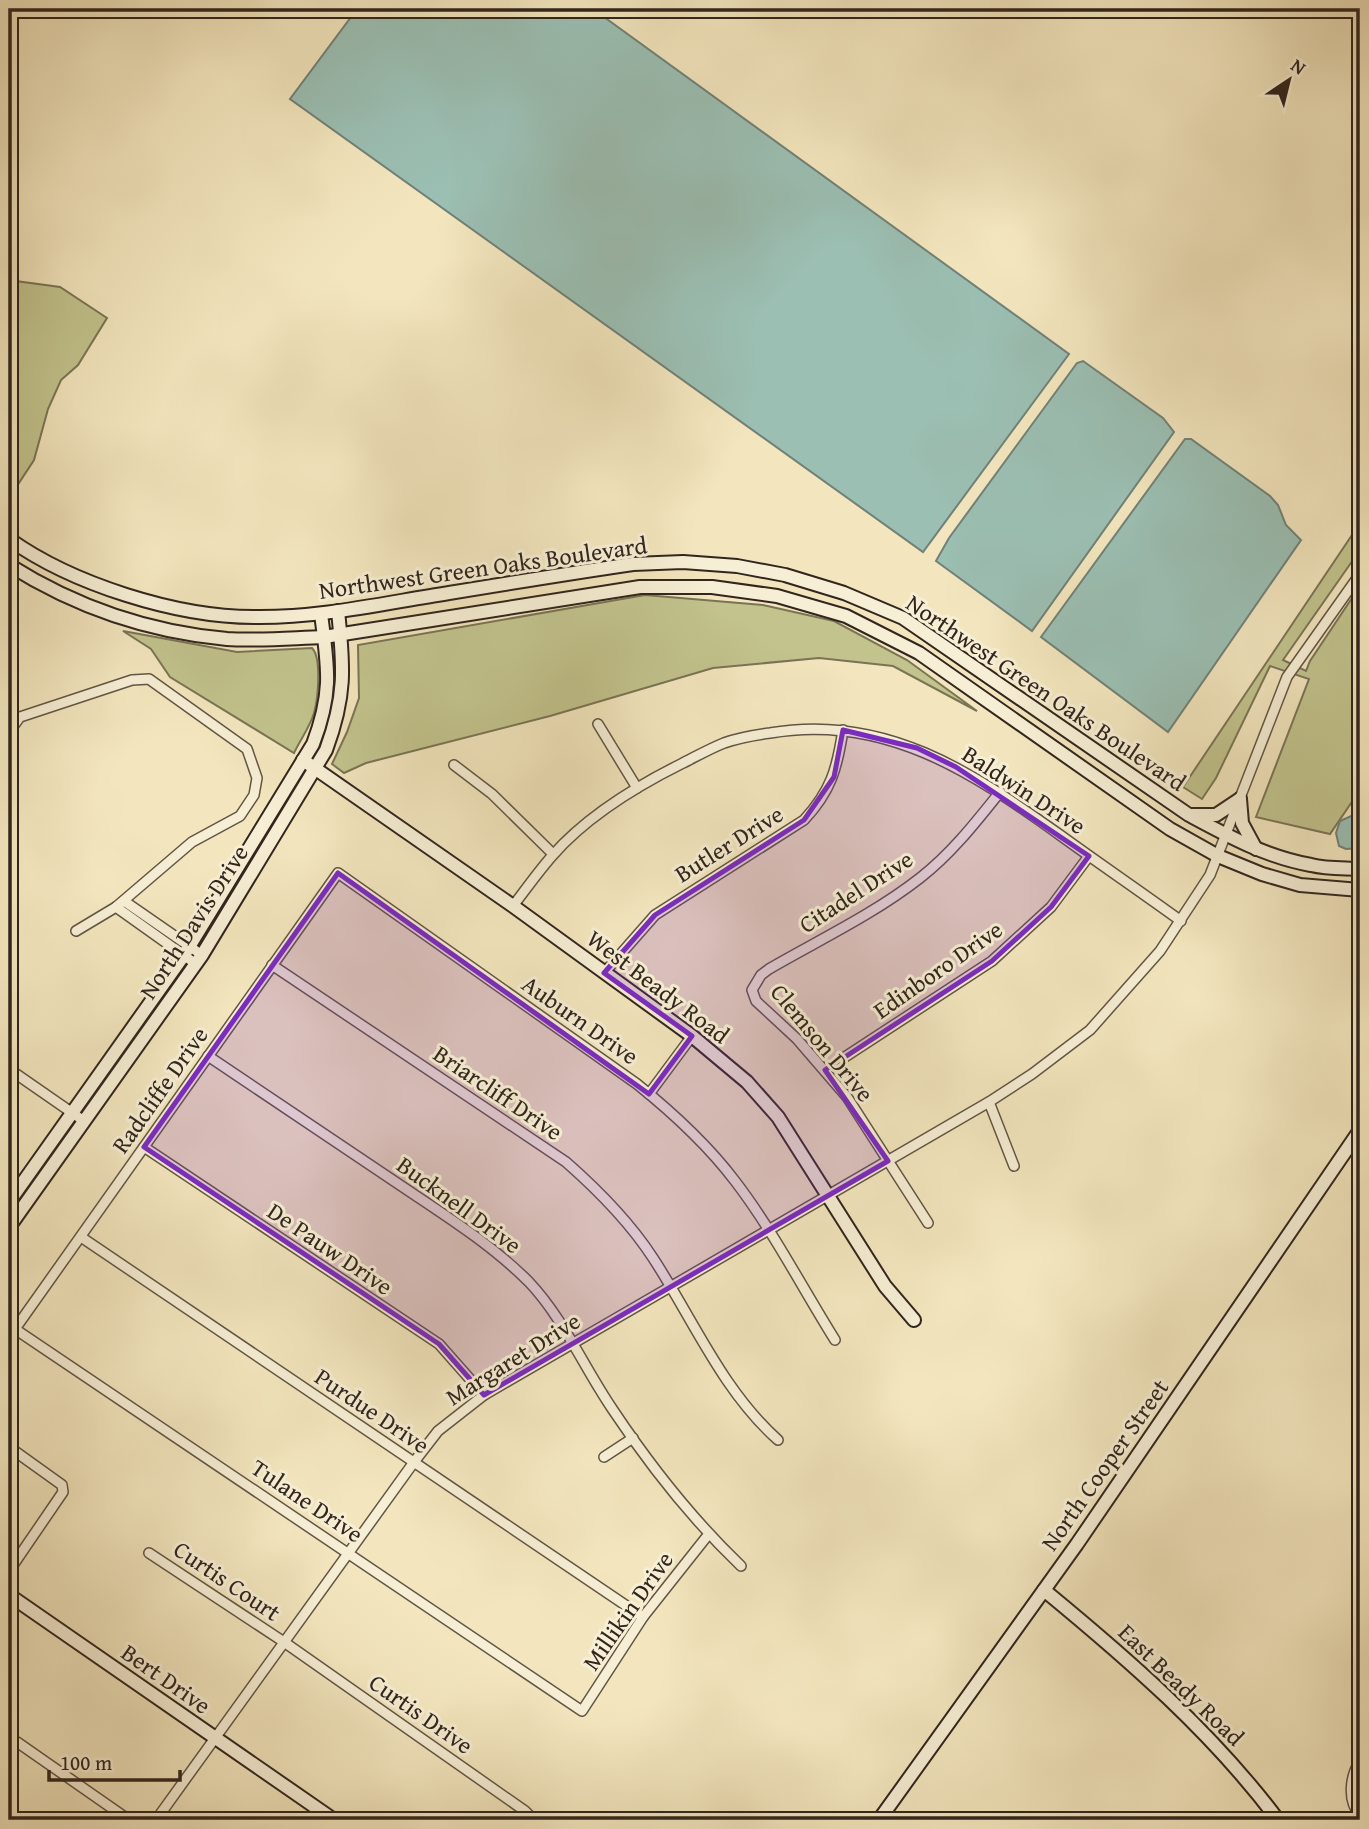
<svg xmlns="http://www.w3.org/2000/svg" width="1369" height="1829" font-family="'Gentium Book Plus',serif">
  <rect width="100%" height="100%" fill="#f3e6be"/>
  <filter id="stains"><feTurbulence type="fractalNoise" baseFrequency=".00286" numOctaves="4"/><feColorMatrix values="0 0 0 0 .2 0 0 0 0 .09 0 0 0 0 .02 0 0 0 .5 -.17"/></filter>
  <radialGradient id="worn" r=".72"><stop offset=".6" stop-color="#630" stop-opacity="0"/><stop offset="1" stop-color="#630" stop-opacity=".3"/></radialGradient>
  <!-- green -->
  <g fill="#c2c38d" stroke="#7a7455" stroke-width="2">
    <polygon points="9,272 16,281 60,287 107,318 78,365 61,380 48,409 34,460 13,492 9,493"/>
    <polygon points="1360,523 1360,550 1283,660 1306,671 1310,661 1360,586 1360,790 1330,834 1256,817 1309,679 1270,666 1216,778 1202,799 1183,787"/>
    <polygon points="645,595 763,605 834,621 907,660 977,711 893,666 819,658 713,668 550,716 366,763 344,773 332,764 347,732 359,698 358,645"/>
    <path d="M123,631L237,652L312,648C322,658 318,699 314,713C310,727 300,740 294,753L170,677L151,649Z"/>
  </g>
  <!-- water -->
  <g fill="#9bbfb3" stroke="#718177" stroke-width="2">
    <polygon points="357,9 593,9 1069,354 923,552 290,99"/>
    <polygon points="1083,361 1163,418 1174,432 1032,631 936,561 949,538 1077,363"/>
    <polygon points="1185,439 1191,439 1270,496 1278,505 1286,525 1301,540 1168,732 1041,637"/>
    <polygon points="1360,812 1360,848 1346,849 1339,846 1336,833 1340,821"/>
  </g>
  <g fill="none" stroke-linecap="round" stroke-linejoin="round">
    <!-- street casing -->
    <g stroke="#625545" stroke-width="12">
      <g id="street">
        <polyline points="598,724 637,788"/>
        <polyline points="9,732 20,717 132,680 149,679 247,749 257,778 254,795 240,816 192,842 116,907 76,931"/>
        <polyline points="454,765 492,794 553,854"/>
        <polyline points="124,901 202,955"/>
        <path d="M513,906C526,889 538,872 552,856C586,817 635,787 681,764C695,757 709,749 724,743C738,738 755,735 770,733C884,713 972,772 1060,835C1100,864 1141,892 1181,921"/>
        <polyline points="116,907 196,964"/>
        <path d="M272,965L566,1162C599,1191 629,1221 653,1258C693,1319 722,1390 778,1440"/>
        <path d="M604,973L655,915L804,820C831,791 837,769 843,730"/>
        <path d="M208,1056C271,1098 334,1141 397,1183C443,1214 490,1243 529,1282C564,1319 584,1368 613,1410C651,1467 692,1519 741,1566"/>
        <polyline points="9,1069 84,1121"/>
        <polyline points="825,1070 992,961 1051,907 1089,856"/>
        <polyline points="649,1094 692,1036"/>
        <polyline points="989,1102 1014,1166"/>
        <polyline points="144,1147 439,1344 484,1395"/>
        <path d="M928,1223L847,1097L797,1039L756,1001L752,990L761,975L769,969C819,940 874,914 920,878C951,854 976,822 1000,792"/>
        <polyline points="81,1237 643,1617"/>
        <polyline points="9,1325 582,1711 643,1617 708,1535"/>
        <path d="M15,1329L338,873L637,1084C673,1113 707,1144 735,1181C772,1229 803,1289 835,1340"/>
        <polyline points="9,1447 62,1485 63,1492 9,1571"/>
        <polyline points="604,1457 633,1438"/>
        <polyline points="149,1553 284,1642 525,1811 534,1820"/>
        <polyline points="17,1742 129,1820"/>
        <path d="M1360,1761C1350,1776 1347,1801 1360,1815"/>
        <polyline points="156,1820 414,1462 438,1431 484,1395 989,1102 1032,1074 1090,1030 1160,951 1210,875 1287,677 1360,574"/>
      </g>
    </g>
    <!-- secondary casing -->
    <g stroke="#31251d" stroke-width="16">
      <g id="secondary">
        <path d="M9,539C72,584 176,617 254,617C320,618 384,603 449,593C510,583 571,573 633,564L683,562L737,566L785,575L844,593L903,618L1189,815C1228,836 1266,857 1311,865C1327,869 1344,868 1360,869"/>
        <path d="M9,565C74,606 149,632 227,639C259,641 292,638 324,637L640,587H712L777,596L846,616L919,653L1170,829L1218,856L1262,874L1300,885L1360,890"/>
        <polyline points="303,760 513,906 692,1036 747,1082 778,1117 885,1286 914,1320"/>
        <polyline points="1240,799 1242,823 1256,849"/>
        <polyline points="1192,815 1216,815 1240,799"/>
        <path d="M9,1202L184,955L313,744C333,691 328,668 321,614"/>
        <path d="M9,1227L202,955L326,750C346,696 344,668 338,611"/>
        <path d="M1044,1590C1129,1660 1212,1732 1278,1820"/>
        <polyline points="9,1595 334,1820"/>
        <polyline points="879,1820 1077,1544 1360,1130"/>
      </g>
    </g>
    <!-- street -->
    <use href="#street" stroke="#f7efd5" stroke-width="9"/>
    <!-- secondary -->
    <use href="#secondary" stroke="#f7efd5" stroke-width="12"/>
  </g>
  <!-- marked area -->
  <path fill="#7b2cbf" fill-opacity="0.2" stroke="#7b2cbf" stroke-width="5" stroke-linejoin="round" d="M843,730L917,748L956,767L1089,856L1051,907L992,961L825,1070L888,1161L484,1395L439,1344L144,1147L338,873L649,1094L692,1036L604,973L655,915L804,820L834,777Z"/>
  <g text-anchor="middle" stroke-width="6" stroke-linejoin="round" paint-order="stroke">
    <!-- street labels -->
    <g font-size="24" fill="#31251d" stroke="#f7efd5">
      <text transform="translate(483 568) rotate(-8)" y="8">Northwest Green Oaks Boulevard</text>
      <text transform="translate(1046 693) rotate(34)" y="8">Northwest Green Oaks Boulevard</text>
      <text transform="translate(1024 790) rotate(33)" y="8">Baldwin Drive</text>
      <text transform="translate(729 844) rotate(-32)" y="8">Butler Drive</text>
      <text transform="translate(856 892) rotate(-33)" y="8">Citadel Drive</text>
      <text transform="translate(194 922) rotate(-57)" y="8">North Davis Drive</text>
      <text transform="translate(938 970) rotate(-35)" y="8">Edinboro Drive</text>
      <text transform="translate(658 987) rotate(37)" y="8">West Beady Road</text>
      <text transform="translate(580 1020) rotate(35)" y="8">Auburn Drive</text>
      <text transform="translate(822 1043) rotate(50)" y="8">Clemson Drive</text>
      <text transform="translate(160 1090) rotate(-55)" y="8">Radcliffe Drive</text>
      <text transform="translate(498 1093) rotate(34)" y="8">Briarcliff Drive</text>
      <text transform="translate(459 1205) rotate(36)" y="8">Bucknell Drive</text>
      <text transform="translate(330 1249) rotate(34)" y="8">De Pauw Drive</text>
      <text transform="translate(513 1359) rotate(-32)" y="8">Margaret Drive</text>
      <text transform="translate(372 1411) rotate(34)" y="8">Purdue Drive</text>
      <text transform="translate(1105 1465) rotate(-55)" y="8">North Cooper Street</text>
      <text transform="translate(307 1501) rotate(34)" y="8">Tulane Drive</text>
      <text transform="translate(227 1581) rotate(34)" y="8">Curtis Court</text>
      <text transform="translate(628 1611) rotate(-55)" y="8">Millikin Drive</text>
      <text transform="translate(166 1679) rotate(35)" y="8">Bert Drive</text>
      <text transform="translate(1181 1685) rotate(44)" y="8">East Beady Road</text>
      <text transform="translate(421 1714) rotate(35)" y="8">Curtis Drive</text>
    </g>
  </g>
  <!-- margin -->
  <rect width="1369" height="1829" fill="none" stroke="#f3e6be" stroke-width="35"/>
  <rect x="10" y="10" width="1348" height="1808" fill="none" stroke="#31251d" stroke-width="3.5"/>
  <rect x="18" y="18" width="1334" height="1794" fill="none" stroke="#31251d" stroke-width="2"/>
  <!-- north arrow -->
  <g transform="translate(1289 80) rotate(35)" stroke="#f7efd5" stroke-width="5" paint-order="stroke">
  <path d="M0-5L12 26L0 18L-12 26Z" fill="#31251d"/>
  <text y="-10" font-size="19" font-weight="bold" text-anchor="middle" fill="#31251d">N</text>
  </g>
  <!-- scale -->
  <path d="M49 1770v10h131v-10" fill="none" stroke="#31251d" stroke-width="3.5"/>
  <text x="60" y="1770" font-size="21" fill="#31251d" stroke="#f7efd5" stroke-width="5" paint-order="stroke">100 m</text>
  <rect width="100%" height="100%" filter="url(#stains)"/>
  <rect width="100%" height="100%" fill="url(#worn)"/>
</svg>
